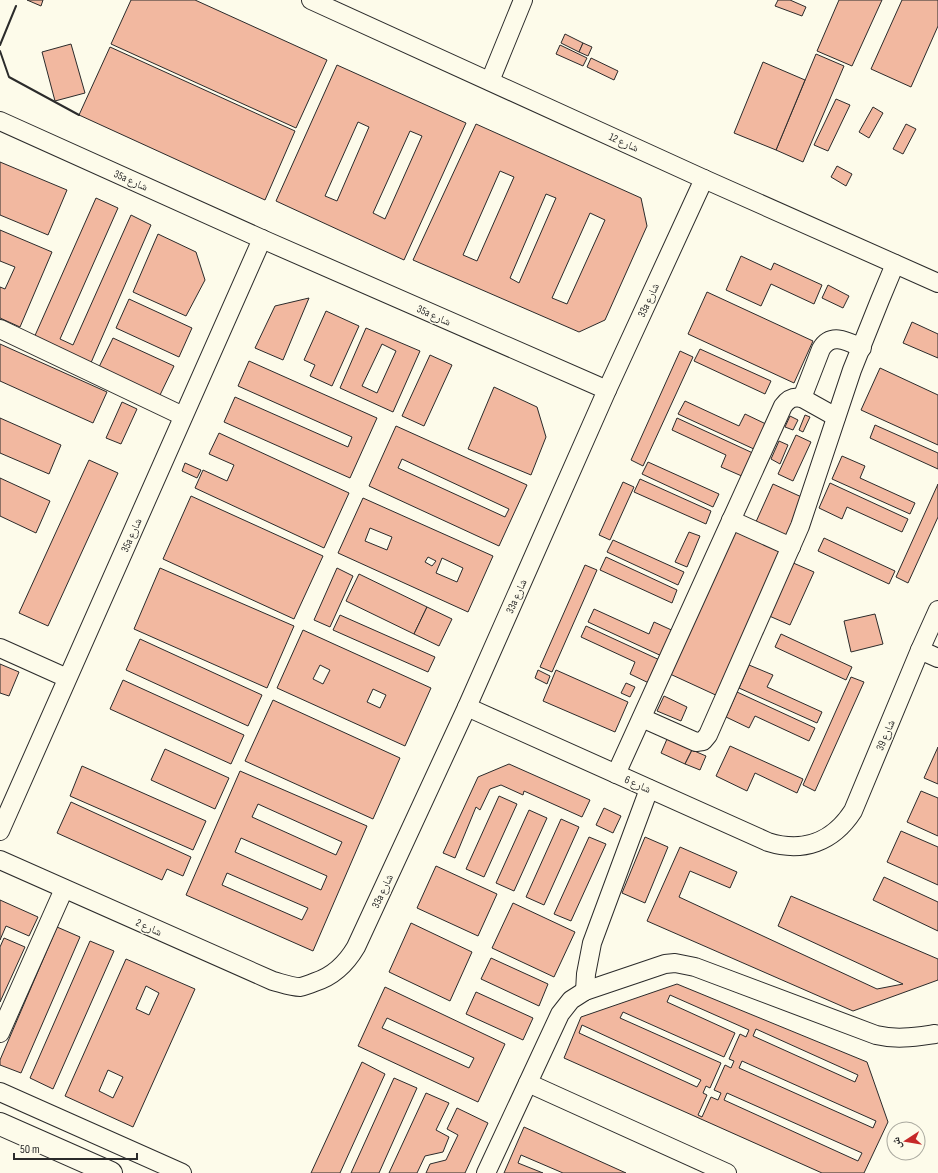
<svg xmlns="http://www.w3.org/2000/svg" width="938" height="1173" font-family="'Sofia Sans Condensed','Noto Naskh Arabic',sans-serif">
  <rect width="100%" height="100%" fill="#fdfbea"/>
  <!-- building -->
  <g fill="#f2b8a0" stroke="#2b2b2b" fill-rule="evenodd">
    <polygon points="27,0 43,0 41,6"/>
    <polygon points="131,0 195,0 327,60 296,128 111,44"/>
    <polygon points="778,0 790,0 806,7 802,16 775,6"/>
    <polygon points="839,0 882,0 852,66 817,51"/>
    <polygon points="902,0 938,0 938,26 911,87 871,69"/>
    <polygon points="565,34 583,43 579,52 561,43"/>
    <polygon points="583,43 592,47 588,56 579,52"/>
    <polygon points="71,44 85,93 55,101 42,52"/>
    <polygon points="560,45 587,58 583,66 556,54"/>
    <polygon points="110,47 295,131 265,200 79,115"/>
    <polygon points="816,54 844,66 803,162 776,150"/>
    <polygon points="591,58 618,71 614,80 587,67"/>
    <polygon points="763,62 805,80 776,150 734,133"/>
    <path d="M337,65L466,123L404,260L276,201ZM358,122L369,127L337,201L325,196ZM410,131L422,136L385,219L373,213Z"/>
    <polygon points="836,99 850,105 828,151 814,145"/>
    <polygon points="873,107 883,113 869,138 859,132"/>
    <path d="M476,124L641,198L647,226L605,320L579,332L413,260ZM500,171L514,177L477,261L463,255ZM546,194L556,198L519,283L510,278ZM590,213L605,220L567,304L552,298Z"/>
    <polygon points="906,124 916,129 903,154 893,149"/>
    <polygon points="0,162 67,190 48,235 0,215"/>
    <polygon points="837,166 852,174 846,186 831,177"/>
    <polygon points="96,198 118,208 60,339 73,345 131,215 151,225 90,365 33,340"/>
    <polygon points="0,230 52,252 20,327 0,318 0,287 5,289 15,267 0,261"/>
    <polygon points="158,234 196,252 205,280 186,316 133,292"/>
    <polygon points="741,256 771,270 774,263 822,285 814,304 771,284 761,306 726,290"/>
    <polygon points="828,285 849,296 843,308 822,298"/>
    <polygon points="707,292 813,341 794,383 688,334"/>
    <polygon points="309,298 283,360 255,348 275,306"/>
    <polygon points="129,299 192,328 179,357 116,328"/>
    <polygon points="326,311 359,326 332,386 310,376 315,365 304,360"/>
    <polygon points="912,322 938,334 938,358 903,343"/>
    <path d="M366,328L420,351L393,412L340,388ZM382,344L396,351L377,393L362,386Z"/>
    <polygon points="113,338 174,366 160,395 99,367"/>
    <polygon points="0,344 107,392 93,423 0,381"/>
    <polygon points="700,349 771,381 765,394 694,361"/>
    <polygon points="680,351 693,357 643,466 631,460"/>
    <polygon points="430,355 452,365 424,426 402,416"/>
    <polygon points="249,361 377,418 350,478 224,422 235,397 348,447 352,437 238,386"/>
    <polygon points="880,368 938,395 938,445 861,410"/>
    <polygon points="494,387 537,407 546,437 531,475 468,449"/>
    <polygon points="685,401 739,426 745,414 768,425 756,450 678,414"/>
    <polygon points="122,402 137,409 121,444 106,438"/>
    <polygon points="805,415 810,417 803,432 799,430"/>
    <polygon points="790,416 798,420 793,430 785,427"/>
    <polygon points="0,418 61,445 49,474 0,453"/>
    <polygon points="677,418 755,454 744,477 721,467 726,455 672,430"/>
    <polygon points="875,425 938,453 938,469 870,438"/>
    <path d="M396,426L527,485L499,546L369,486ZM402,459L509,509L505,517L398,468Z"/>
    <polygon points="219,433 349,493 324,548 195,488 203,470 227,481 234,465 209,454"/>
    <polygon points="796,435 811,442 793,481 778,474"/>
    <polygon points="779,441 788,445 780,464 771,459"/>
    <polygon points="842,456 865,466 860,478 915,503 910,514 832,479"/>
    <polygon points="89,460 118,473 48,626 19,613"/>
    <polygon points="648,462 719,494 713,507 642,474"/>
    <polygon points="185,463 201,470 197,478 182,471"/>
    <polygon points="0,478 50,501 36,533 0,516"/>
    <polygon points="640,479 711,511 706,524 634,492"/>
    <polygon points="623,482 634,487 610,540 599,535"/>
    <polygon points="830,483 908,519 902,532 847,507 842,519 819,508"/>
    <polygon points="773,484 806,499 788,539 755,524"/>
    <polygon points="938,484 938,517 908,583 896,577"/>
    <polygon points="191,496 323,556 294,619 163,559"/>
    <path d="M363,498L493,556L468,612L338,553ZM370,528L392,537L387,550L365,541ZM428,557L436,561L432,566L425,562ZM442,558L463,568L457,582L436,573Z"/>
    <polygon points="734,531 785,554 720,697 670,674"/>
    <polygon points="689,532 700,536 687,567 675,562"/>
    <polygon points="824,538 895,571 889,584 818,551"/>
    <polygon points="613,540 684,572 678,585 607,552"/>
    <polygon points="606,557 677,590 672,603 600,570"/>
    <polygon points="791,562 814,572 790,625 767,615"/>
    <polygon points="585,565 597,570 552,672 540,667"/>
    <polygon points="160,568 294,626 267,688 134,629"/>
    <polygon points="337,568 353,576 330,627 314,620"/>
    <polygon points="359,574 427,607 414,634 346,601"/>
    <polygon points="427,607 452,619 439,646 414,634"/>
    <polygon points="594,609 649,634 654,622 678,633 666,658 588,622"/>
    <polygon points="875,614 883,644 851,652 844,621"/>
    <polygon points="340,615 435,657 428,672 333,630"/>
    <polygon points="586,626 664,662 653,685 630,674 635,662 581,637"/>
    <path d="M303,630L431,688L405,746L277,688ZM320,665L330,670L323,684L313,679ZM373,689L386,695L380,708L367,702Z"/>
    <polygon points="781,634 852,667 846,680 775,647"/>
    <polygon points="140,639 262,695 248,726 126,670"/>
    <polygon points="0,664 19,672 9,696 0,693"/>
    <polygon points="749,665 773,675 767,687 822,712 817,723 739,688"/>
    <polygon points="538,670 550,676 547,684 535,678"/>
    <polygon points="556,670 628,702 615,732 543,701"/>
    <polygon points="851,677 864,682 815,791 803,785"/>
    <polygon points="123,680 244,735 231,764 110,709"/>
    <polygon points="626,683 635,687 630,697 621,693"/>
    <polygon points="737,692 815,728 809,741 755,716 749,728 726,717"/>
    <polygon points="664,696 687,707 681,721 657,711"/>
    <polygon points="273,700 400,758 373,819 245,761"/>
    <polygon points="667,739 692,750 685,764 661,753"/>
    <polygon points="730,746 803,779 797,793 755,773 747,791 716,776"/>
    <polygon points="938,747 938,784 924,778"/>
    <polygon points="165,749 229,778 215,809 151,780"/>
    <polygon points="692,750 706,756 700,770 685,764"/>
    <polygon points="509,764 590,800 582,817 524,791 523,795 501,785 490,789 480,810 476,807 455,858 443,853 478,777"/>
    <polygon points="82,766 206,821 193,850 70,796"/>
    <path d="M240,771L367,826L313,951L186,895ZM258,804L342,842L336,855L252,817ZM241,838L327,876L321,890L235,852ZM227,873L308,908L302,920L222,885Z"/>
    <polygon points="921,791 938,798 938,836 907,822"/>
    <polygon points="499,796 517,804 484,877 466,869"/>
    <polygon points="71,802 191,857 183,876 167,869 162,880 57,833"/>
    <polygon points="604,808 621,816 613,833 596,825"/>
    <polygon points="529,810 547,818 514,891 496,883"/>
    <polygon points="561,819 579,827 544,905 526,897"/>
    <polygon points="901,831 938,847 938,885 887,862"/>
    <polygon points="589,837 606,844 571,921 554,914"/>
    <polygon points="645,837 668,847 645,903 622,893"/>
    <polygon points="680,847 737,872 730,888 690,871 679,897 877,989 903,984 778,926 791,896 938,959 938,980 853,1011 647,921"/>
    <polygon points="436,866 497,894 478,936 417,908"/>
    <polygon points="884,877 938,902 938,931 873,900"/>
    <polygon points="0,900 38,917 29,936 6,926 0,940"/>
    <polygon points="513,903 575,932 554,977 492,948"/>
    <polygon points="411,923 472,952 450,1001 389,972"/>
    <polygon points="57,927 80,937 21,1073 0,1065 0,1060"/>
    <polygon points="4,938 25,947 0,1002 0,947"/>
    <polygon points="90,941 114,951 53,1089 30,1078"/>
    <polygon points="491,958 548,984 539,1006 481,979"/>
    <path d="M126,959L195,989L133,1127L65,1096ZM146,986L159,993L149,1015L136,1009ZM108,1070L123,1077L113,1098L99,1091Z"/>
    <path d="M677,984L867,1062L888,1122L864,1173H822L564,1058L581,1017ZM670,995L749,1030L746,1037L740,1034L729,1059L734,1061L731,1068L725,1065L714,1090L721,1093L718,1100L711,1097L702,1117L698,1115L707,1095L703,1093L706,1086L710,1088L721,1063L620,1018L623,1012L724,1057L735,1033L667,1002ZM582,1025L701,1080L697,1087L579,1033ZM756,1029L858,1075L855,1082L753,1036ZM742,1061L876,1121L873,1128L739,1068ZM727,1093L862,1153L858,1161L724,1100Z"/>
    <path d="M385,987L505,1044L478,1102L358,1046ZM387,1018L474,1058L469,1068L382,1028Z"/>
    <polygon points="476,992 533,1018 523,1040 466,1014"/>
    <polygon points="362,1062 385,1074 340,1173 311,1173"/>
    <polygon points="394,1078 417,1088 379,1173 351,1173"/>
    <polygon points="426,1093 449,1103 436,1130 449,1137 443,1152 425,1156 417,1173 389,1173"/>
    <polygon points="457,1108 488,1123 465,1173 426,1173 430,1164 446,1160 458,1135 447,1129"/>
    <polygon points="524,1127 626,1173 563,1173 521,1155 518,1163 543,1173 504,1173"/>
  </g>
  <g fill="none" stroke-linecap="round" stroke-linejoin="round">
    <!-- minor casing -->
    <g stroke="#2b2b2b" stroke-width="20">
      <g id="minor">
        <polyline points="311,0 704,179 938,283"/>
        <polyline points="490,81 523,0"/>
        <polyline points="0,121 262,239 607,390"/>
        <polyline points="0,329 183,416"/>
        <path d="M802,398L821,349C831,332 847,341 862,348"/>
        <polyline points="731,520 791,547"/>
        <polyline points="0,648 67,678"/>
        <polyline points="920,650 938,658"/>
        <path d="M467,707L768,842C803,853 833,842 853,811L920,650L938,610"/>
        <polyline points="642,718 696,742 703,741 708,735 800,526 852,370 880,300 895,264"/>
        <path d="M616,774L783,406C788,399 793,396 802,398L836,417"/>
        <polyline points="0,831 262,239"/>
        <path d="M0,860L273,981C281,983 291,987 300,987C305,986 310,984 315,982C334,976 346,964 356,947L467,707L607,390L704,179"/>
        <polyline points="585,991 586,974 592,943 649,789"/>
        <polyline points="0,1033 64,889"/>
        <polyline points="528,1083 727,1173"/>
        <polyline points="0,1092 182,1173"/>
        <path d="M486,1173L560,1014L571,1000L585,991L665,964L675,963L695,967L876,1035C897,1040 914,1037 935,1034"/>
      </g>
    </g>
    <!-- major casing -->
    <g stroke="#2b2b2b" stroke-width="24">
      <polyline id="major" points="0,1124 111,1173"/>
    </g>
    <!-- minor -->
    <use href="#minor" stroke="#fdfbea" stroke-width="18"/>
    <!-- major -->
    <use href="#major" stroke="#fdfbea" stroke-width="22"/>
    <!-- wall -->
    <g stroke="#2b2b2b" stroke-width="2">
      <polyline points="0,45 16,6"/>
      <polyline points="0,51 9,77 79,115"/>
    </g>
  </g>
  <g text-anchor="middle" stroke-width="3" stroke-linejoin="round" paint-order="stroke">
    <!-- street labels -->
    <g font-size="11" fill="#2b2b2b" stroke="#fdfbea">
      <text transform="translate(624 142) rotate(24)" y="4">شارع 12</text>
      <text transform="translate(131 180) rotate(24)" y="4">35a شارع</text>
      <text transform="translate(648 300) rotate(-65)" y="4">33a شارع</text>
      <text transform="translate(434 315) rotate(24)" y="4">35a شارع</text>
      <text transform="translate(131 535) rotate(-66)" y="4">35a شارع</text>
      <text transform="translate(516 596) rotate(-66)" y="4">33a شارع</text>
      <text transform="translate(885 735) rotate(-67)" y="4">شارع 39</text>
      <text transform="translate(638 784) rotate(24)" y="4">شارع 6</text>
      <text transform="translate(382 891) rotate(-65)" y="4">33a شارع</text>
      <text transform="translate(149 927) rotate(24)" y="4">شارع 2</text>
    </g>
  </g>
  <!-- north arrow -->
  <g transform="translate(906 1141) rotate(258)"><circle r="19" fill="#fdfbea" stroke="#a9a89e"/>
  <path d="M0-3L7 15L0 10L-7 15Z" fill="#c62828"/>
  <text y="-6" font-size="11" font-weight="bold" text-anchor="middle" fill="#2b2b2b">ش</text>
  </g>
  <!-- scale -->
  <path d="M14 1153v6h123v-6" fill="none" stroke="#2b2b2b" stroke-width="2"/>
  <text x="20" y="1153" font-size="12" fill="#2b2b2b" stroke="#fdfbea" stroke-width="3" paint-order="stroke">50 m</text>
</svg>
